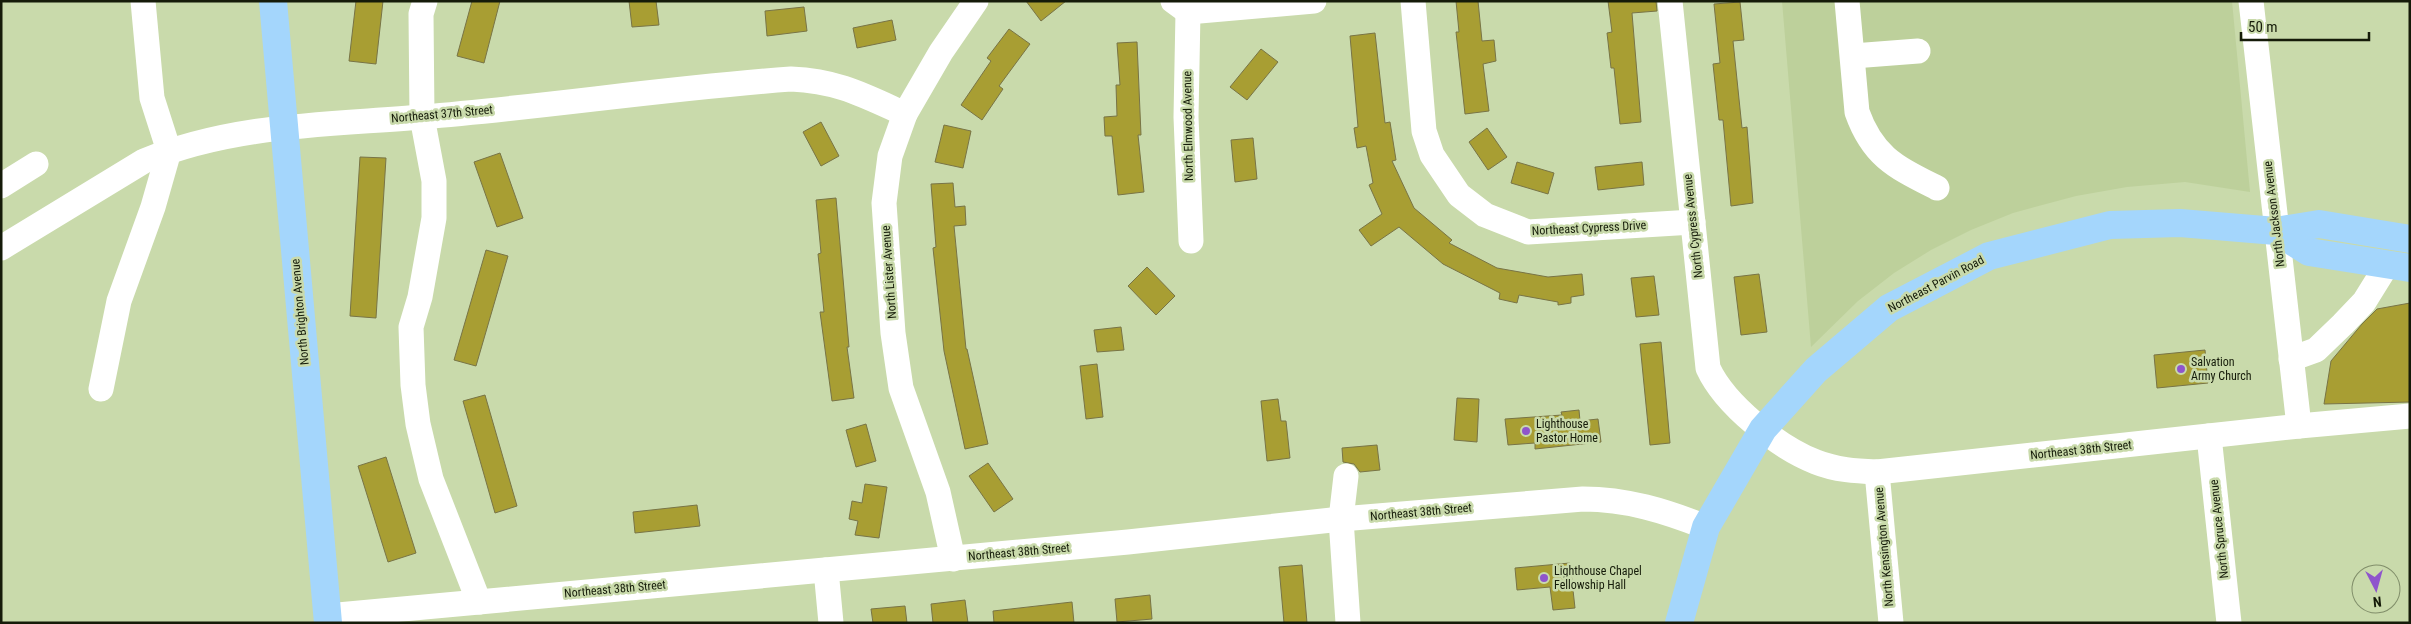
<svg xmlns="http://www.w3.org/2000/svg" width="2411" height="624" font-family="'Roboto Condensed',sans-serif">
  <rect width="100%" height="100%" fill="#c9daab"/>
  <!-- built -->
  <polygon fill="#bdd09b" points="1782,1 2232,1 2250,192 2185,182 2127,187 2076,196 2013,213 1971,230 1931,250 1894,273 1858,301 1811,347"/>
  <!-- building -->
  <g fill="#a89e33" stroke="#787446">
    <polygon points="356,1 383,1 376,64 349,61"/>
    <polygon points="472,1 500,1 484,63 457,56"/>
    <polygon points="629,1 656,1 659,25 632,27"/>
    <polygon points="1026,1 1066,1 1041,21"/>
    <polygon points="1456,1 1478,1 1482,41 1494,40 1496,61 1483,64 1489,111 1465,114 1456,32 1459,32"/>
    <polygon points="1608,1 1656,1 1657,11 1632,13 1641,122 1620,124 1614,68 1611,68 1607,33 1612,32"/>
    <polygon points="1740,2 1744,40 1733,41 1742,128 1747,127 1753,203 1731,206 1723,120 1719,120 1713,64 1720,63 1714,4"/>
    <polygon points="804,7 807,31 767,36 765,11"/>
    <polygon points="892,20 896,40 857,48 853,28"/>
    <polygon points="1009,29 1030,44 999,86 1003,89 982,120 961,105 991,61 987,58"/>
    <polygon points="1375,33 1385,123 1390,122 1396,160 1392,161 1414,208 1452,240 1449,243 1497,268 1548,277 1582,274 1584,295 1571,297 1571,303 1558,305 1558,302 1519,295 1517,303 1499,299 1500,293 1443,264 1399,227 1371,246 1359,230 1382,214 1369,185 1373,183 1366,146 1357,148 1354,128 1358,127 1350,36"/>
    <polygon points="1137,42 1141,135 1138,135 1144,192 1118,195 1112,136 1105,136 1104,117 1117,116 1116,85 1120,85 1117,43"/>
    <polygon points="1261,49 1278,62 1247,100 1230,87"/>
    <polygon points="821,122 839,156 821,166 803,132"/>
    <polygon points="944,125 971,131 963,168 935,162"/>
    <polygon points="1487,128 1507,157 1488,170 1469,142"/>
    <polygon points="1253,138 1257,179 1235,182 1231,140"/>
    <polygon points="500,153 523,218 497,227 474,162"/>
    <polygon points="360,157 386,158 376,318 350,316"/>
    <polygon points="1517,162 1554,173 1548,194 1511,183"/>
    <polygon points="1642,162 1644,185 1598,190 1595,167"/>
    <polygon points="953,183 955,207 965,206 966,225 954,226 966,349 967,349 988,444 965,449 944,351 933,248 936,247 931,184"/>
    <polygon points="836,198 849,347 847,347 854,398 832,401 820,312 824,312 818,254 821,253 816,200"/>
    <polygon points="486,250 508,256 476,366 454,360"/>
    <polygon points="1147,267 1175,296 1156,315 1128,286"/>
    <polygon points="1759,274 1767,332 1741,335 1734,277"/>
    <polygon points="1654,276 1659,315 1636,317 1631,278"/>
    <polygon points="2410,303 2410,402 2324,404 2331,361 2362,324 2377,309"/>
    <polygon points="1121,327 1124,350 1097,352 1094,330"/>
    <polygon points="1661,342 1670,443 1650,445 1640,344"/>
    <polygon points="2205,350 2208,383 2157,388 2154,355"/>
    <polygon points="1097,364 1103,417 1086,419 1080,366"/>
    <polygon points="485,395 517,506 495,513 463,401"/>
    <polygon points="1457,398 1479,399 1477,442 1454,440"/>
    <polygon points="1278,399 1281,421 1286,421 1290,458 1267,461 1261,401"/>
    <polygon points="1579,410 1580,421 1598,419 1601,442 1535,449 1535,443 1508,445 1505,419 1562,415 1561,412"/>
    <polygon points="866,424 876,461 856,467 846,430"/>
    <polygon points="1377,445 1380,470 1360,472 1354,464 1343,462 1342,448"/>
    <polygon points="386,457 416,553 388,562 358,466"/>
    <polygon points="988,463 1013,499 994,512 969,476"/>
    <polygon points="865,484 887,487 879,538 855,535 858,521 849,519 852,501 862,503"/>
    <polygon points="697,505 700,526 635,533 633,512"/>
    <polygon points="1570,563 1575,608 1553,610 1550,587 1517,590 1515,568"/>
    <polygon points="1302,565 1307,623 1284,623 1279,567"/>
    <polygon points="1150,595 1152,619 1117,622 1115,599"/>
    <polygon points="965,600 968,623 933,623 931,604"/>
    <polygon points="1072,602 1074,623 994,623 993,611"/>
    <polygon points="905,606 907,623 873,623 871,609"/>
  </g>
  <g fill="none" stroke-linecap="round" stroke-linejoin="round">
    <!-- minor -->
    <g stroke="#fff" stroke-width="25">
      <polyline points="425,1 421,14 422,117 434,181 434,218 420,297 411,327 413,385 418,424 431,479 479,602"/>
      <polyline points="1173,1 1188,12 1314,1"/>
      <polyline points="1413,1 1424,131 1432,155 1459,195 1485,215 1528,232 1693,222"/>
      <path d="M1670,1L1708,368C1725,405 1778,447 1816,462C1836,470 1856,471 1877,472L2299,426L2410,416"/>
      <path d="M1847,1L1857,112C1873,157 1896,167 1937,188"/>
      <polyline points="2251,1 2299,426"/>
      <polyline points="1188,12 1186,117 1191,241"/>
      <polyline points="1853,56 1918,51"/>
      <polyline points="1,186 36,164"/>
      <path d="M1,248L144,161C233,124 327,125 422,117C545,107 667,88 791,79C838,81 863,95 905,114"/>
      <polyline points="2291,359 2316,350 2343,324 2364,302 2387,265"/>
      <polyline points="101,389 119,301 153,207 169,151 152,98 143,1"/>
      <polyline points="2209,436 2229,623"/>
      <polyline points="1877,472 1891,623"/>
      <polyline points="1346,476 1341,519 1348,623"/>
      <polyline points="953,559 938,492 901,388 893,333 884,203 890,156 905,114 941,52 976,1"/>
      <polyline points="826,570 831,623"/>
      <path d="M327,616L1128,542L1341,519L1583,499C1627,499 1665,511 1706,527"/>
    </g>
    <!-- major -->
    <g stroke="#a4d6fc" stroke-width="28">
      <polyline points="273,1 328,623"/>
      <polyline points="2276,231 2309,252 2410,268"/>
      <polyline points="1679,623 1706,527 1763,429 1816,370 1889,308 1989,256 2110,225 2180,223 2276,231 2319,224 2410,239"/>
    </g>
  </g>
  <!-- markers -->
  <g fill="#8f55cc" stroke="#c9daab" stroke-width="2">
    <circle cx="2181" cy="369" r="5"/>
    <circle cx="1526" cy="431" r="5"/>
    <circle cx="1544" cy="578" r="5"/>
  </g>
  <g text-anchor="middle" stroke-width="5" stroke-linejoin="round" paint-order="stroke">
    <!-- street labels -->
    <g font-size="12" fill="#151b09" stroke="#c9daab">
      <text transform="translate(442 114) rotate(-5)" y="4">Northeast 37th Street</text>
      <text transform="translate(1188 126) rotate(-91)" y="4">North Elmwood Avenue</text>
      <text transform="translate(2274 214) rotate(-97)" y="4">North Jackson Avenue</text>
      <text transform="translate(1693 226) rotate(-96)" y="4">North Cypress Avenue</text>
      <text transform="translate(1589 228) rotate(-3)" y="4">Northeast Cypress Drive</text>
      <text transform="translate(889 272) rotate(-94)" y="4">North Lister Avenue</text>
      <text transform="translate(1936 284) rotate(-28)" y="4">Northeast Parvin Road</text>
      <text transform="translate(300 312) rotate(-95)" y="4">North Brighton Avenue</text>
      <text transform="translate(2081 450) rotate(-6)" y="4">Northeast 38th Street</text>
      <text transform="translate(1421 512) rotate(-5)" y="4">Northeast 38th Street</text>
      <text transform="translate(2219 529) rotate(-96)" y="4">North Spruce Avenue</text>
      <text transform="translate(1884 547) rotate(-95)" y="4">North Kensington Avenue</text>
      <text transform="translate(1019 552) rotate(-5)" y="4">Northeast 38th Street</text>
      <text transform="translate(615 589) rotate(-5)" y="4">Northeast 38th Street</text>
    </g>
    <!-- poi labels -->
    <g font-size="12" fill="#151b09" stroke="#c9daab" text-anchor="start">
      <text x="2191" y="366">Salvation<tspan x="2191" dy="14">Army Church</tspan></text>
      <text x="1536" y="428">Lighthouse<tspan x="1536" dy="14">Pastor Home</tspan></text>
      <text x="1554" y="575">Lighthouse Chapel<tspan x="1554" dy="14">Fellowship Hall</tspan></text>
    </g>
  </g>
  <!-- border -->
  <rect width="2411" height="624" fill="none" stroke="#151b09" stroke-width="5"/>
  <!-- north arrow -->
  <g transform="translate(2376 589) rotate(174)"><circle r="24" fill="#c9daab" stroke="#818e6a"/>
  <path d="M0-4L9 19L0 12L-9 19Z" fill="#8f55cc"/>
  <text y="-8" font-size="14" font-weight="bold" text-anchor="middle" fill="#151b09">N</text>
  </g>
  <!-- scale -->
  <path d="M2241 32v8h128v-8" fill="none" stroke="#151b09" stroke-width="2.5"/>
  <text x="2248" y="32" font-size="15" fill="#151b09" stroke="#c9daab" stroke-width="4" paint-order="stroke">50 m</text>
</svg>
